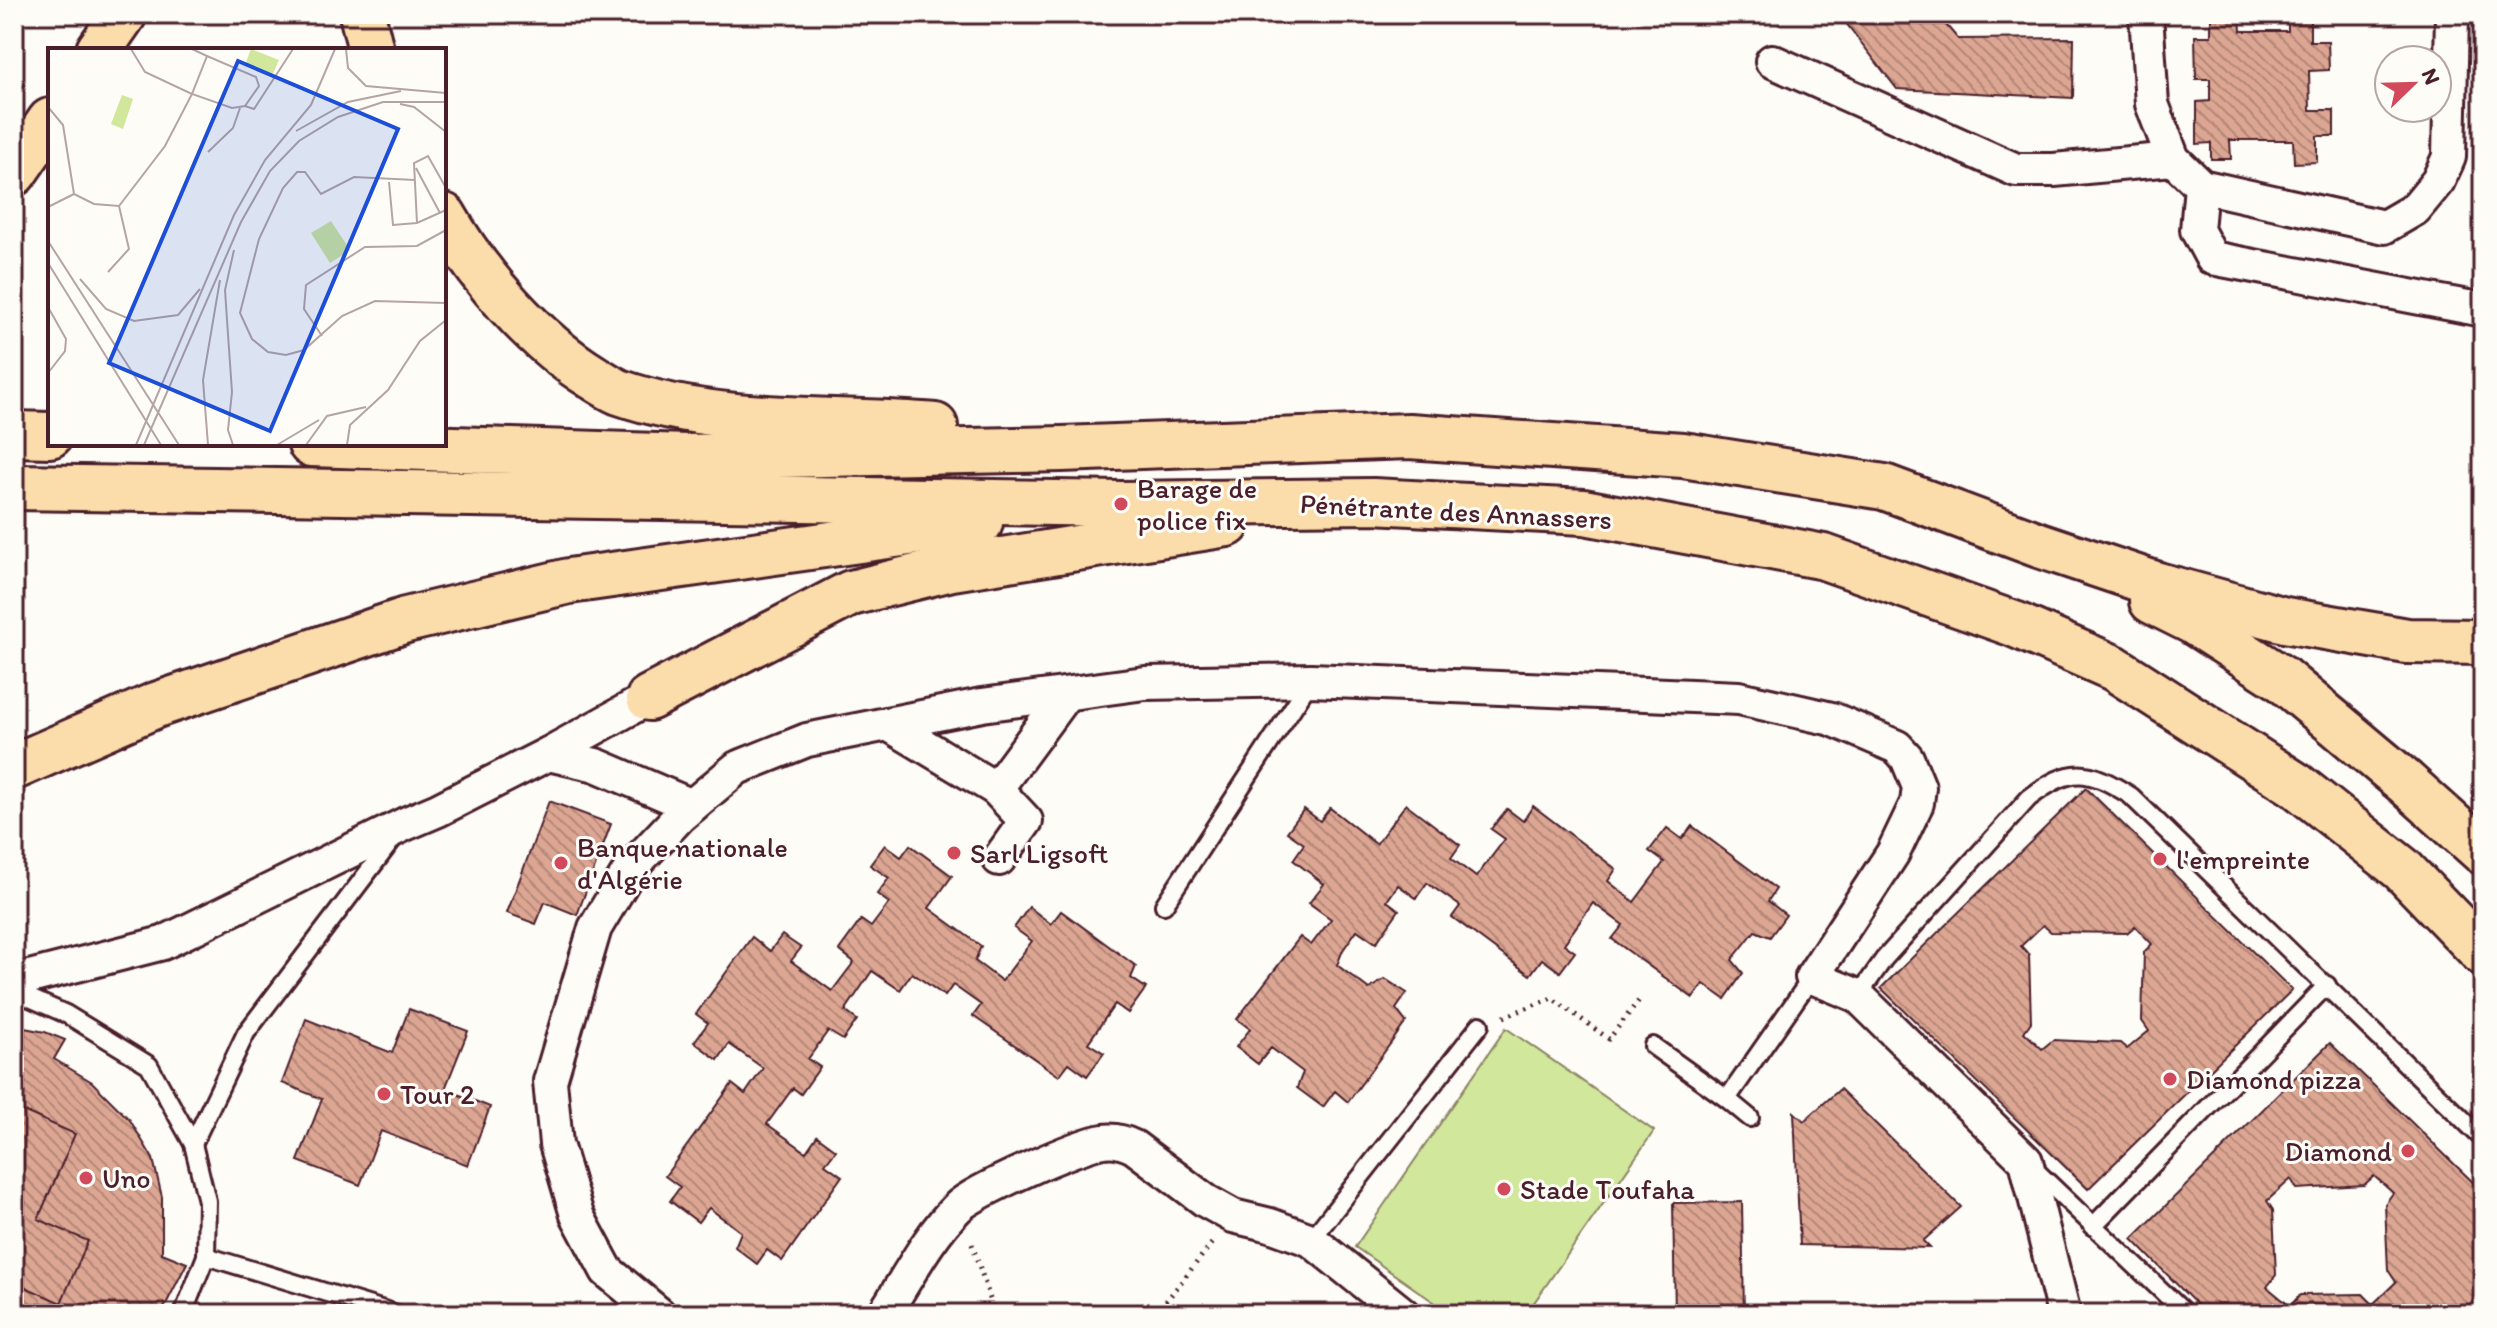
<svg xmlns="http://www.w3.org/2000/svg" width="2497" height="1328" font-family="Itim,sans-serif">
  <defs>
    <pattern id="building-back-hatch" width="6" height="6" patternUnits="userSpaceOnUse" patternTransform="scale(2)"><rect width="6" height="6" fill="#dca693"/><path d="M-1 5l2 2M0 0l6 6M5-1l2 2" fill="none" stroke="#b48778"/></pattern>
  </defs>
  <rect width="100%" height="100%" fill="#fdfcf7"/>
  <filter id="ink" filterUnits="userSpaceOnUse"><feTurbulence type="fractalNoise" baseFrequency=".0125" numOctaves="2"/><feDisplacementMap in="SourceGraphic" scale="16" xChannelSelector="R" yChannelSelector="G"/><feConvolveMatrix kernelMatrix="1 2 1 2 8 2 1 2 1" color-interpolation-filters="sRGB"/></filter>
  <g filter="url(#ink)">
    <!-- garden -->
    <polygon fill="#d0e79c" stroke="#8d8364" stroke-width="2" points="1506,1028 1654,1131 1526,1314 1451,1314 1355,1247"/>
    <!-- building -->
    <g fill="url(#building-back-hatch)" stroke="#4a1f2b" stroke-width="2" fill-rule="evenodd">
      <polygon points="1839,14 1937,14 1958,39 2074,38 2073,98 1897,89"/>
      <polygon points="2288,14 2310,14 2310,41 2328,41 2329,70 2309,71 2310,110 2334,110 2334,136 2317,136 2317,162 2294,163 2293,140 2230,140 2231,159 2211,159 2211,143 2197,144 2197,102 2210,101 2210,79 2196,79 2195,36 2211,36 2211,16 2240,16 2241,31 2288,31"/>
      <path d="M2086,788L2292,990L2088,1189L1881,988ZM2043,925L2051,932L2127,933L2135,926L2152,944L2144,952L2142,1021L2149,1031L2127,1049L2120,1043L2053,1040L2042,1049L2024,1032L2031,1022L2029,955L2021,946Z"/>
      <polygon points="549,801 611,824 577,915 545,902 536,924 507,913"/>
      <polygon points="1406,804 1460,845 1451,858 1476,877 1505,839 1491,829 1507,809 1523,821 1533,806 1616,869 1608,881 1634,902 1664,862 1649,851 1667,828 1682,839 1692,826 1776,889 1768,901 1786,915 1770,937 1755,931 1732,960 1743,973 1725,999 1704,984 1693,998 1612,939 1623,925 1593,903 1564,944 1575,952 1560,972 1542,959 1530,975 1452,917 1460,906 1427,883 1416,898 1398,885 1387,901 1399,910 1376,943 1357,930 1343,950 1337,965 1369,989 1385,979 1407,993 1396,1009 1406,1022 1348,1102 1335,1091 1323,1107 1297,1088 1303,1072 1271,1048 1258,1064 1236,1047 1250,1029 1237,1019 1300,937 1311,945 1331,919 1309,903 1324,884 1293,860 1304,844 1287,832 1304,809 1320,821 1330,808 1376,844"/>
      <polygon points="885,845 901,857 910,845 952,876 929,908 981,946 975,961 1002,981 1032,941 1014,928 1029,907 1051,924 1061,911 1136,966 1131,978 1146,988 1128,1013 1115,1004 1088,1043 1104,1053 1087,1076 1069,1063 1059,1076 973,1016 981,1005 953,985 945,996 912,973 900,990 872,971 845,1011 857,1020 843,1040 828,1031 808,1059 820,1067 801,1094 793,1088 767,1124 806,1152 817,1136 836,1150 825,1164 842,1176 782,1261 767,1250 757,1264 735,1247 741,1232 709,1208 698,1222 670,1201 680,1187 665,1176 732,1084 745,1094 763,1068 729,1044 718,1060 694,1042 708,1023 696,1014 752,937 770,951 782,935 801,948 791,961 832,991 854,962 839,950 861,920 871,927 889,903 877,894 889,878 870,865"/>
      <polygon points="409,1009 468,1031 445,1089 490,1107 468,1165 381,1131 360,1185 298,1161 322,1099 282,1083 306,1019 392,1053"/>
      <polygon points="14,1026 45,1032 65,1040 54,1059 92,1082 130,1120 153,1159 162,1197 162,1253 187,1263 161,1314 14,1314"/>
      <path d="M2330,1043L2483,1192V1291L2460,1314H2206L2132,1239ZM2374,1176L2393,1193L2385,1204L2388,1270L2396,1282L2373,1304L2363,1294L2300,1295L2290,1306L2267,1287L2276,1275L2273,1210L2267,1201L2291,1179L2297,1189L2364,1185Z"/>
      <polygon points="1840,1089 1961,1207 1923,1241 1930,1248 1800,1245 1794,1112 1804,1121"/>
      <polygon points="14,1107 75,1134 38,1219 88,1241 61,1303 14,1282"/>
      <polygon points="1742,1202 1744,1314 1675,1314 1673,1203"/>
    </g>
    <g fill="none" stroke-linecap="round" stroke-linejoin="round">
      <!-- lane casing -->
      <g stroke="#4a1f2b" stroke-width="22">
        <g id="lane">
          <polyline points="1164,905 1311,680"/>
          <polyline points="14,991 66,1014 149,1065 193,1144 207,1201 206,1256 183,1314"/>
          <path d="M1858,996L1884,959L2029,798C2071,766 2087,768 2131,796L2483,1139"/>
          <polyline points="1653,1046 1727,1099 1750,1118"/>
          <polyline points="1727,1099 1812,977"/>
          <polyline points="193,1144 246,1033 393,839"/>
          <polyline points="2034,1169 2186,1314"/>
          <polyline points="2093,1226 2327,985"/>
          <polyline points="1311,1240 1480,1025"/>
          <polyline points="206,1256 397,1314"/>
        </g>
      </g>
      <!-- street casing -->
      <g stroke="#4a1f2b" stroke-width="38">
        <g id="street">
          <polyline points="2146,14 2152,104 2173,159 2201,186 2384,227 2415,209 2438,181 2449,157 2452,14"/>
          <polyline points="1772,61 2016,170 2054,170 2173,159"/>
          <polyline points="2201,186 2197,230 2212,258 2483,310"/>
          <polyline points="888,724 996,789"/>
          <polyline points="548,754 596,765 692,806"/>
          <polyline points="999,859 1026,821 996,789 1066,694"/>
          <polyline points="14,981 163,943 405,824 438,810 548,754 649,698"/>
          <polyline points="659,1314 607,1271 577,1215 556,1144 550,1081 595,928 631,868 680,816 737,768 807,740 982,705 1145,683 1311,680 1739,698 1832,719 1897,747 1907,758 1919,787 1917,803 1893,853 1812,977 1858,996 2026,1161 2064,1314"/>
          <path d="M884,1314C907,1279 928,1236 958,1207C974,1191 1080,1144 1104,1141C1115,1139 1124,1142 1134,1147L1206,1201L1233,1216L1270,1225L1311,1240L1403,1314"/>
        </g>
      </g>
      <!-- highway casing -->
      <g stroke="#4a1f2b" stroke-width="50">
        <g id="highway">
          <polyline points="362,14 371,50"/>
          <polyline points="99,50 124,14"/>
          <polyline points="14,173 50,121"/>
          <path d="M444,216C478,276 534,341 593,377C601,382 610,388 619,392C720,427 830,417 935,426"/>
          <polyline points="14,434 50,435"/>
          <polyline points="311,444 686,457 1062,449 1409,436 1683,455 1884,487 2039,545 2158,585 2285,620 2407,641 2483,642"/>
          <polyline points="14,487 1121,504 1373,501 1584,512 1824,557 2014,624 2114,668 2296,785 2402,869 2483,953"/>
          <polyline points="2152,601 2192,621 2281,678 2405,782 2483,852"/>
          <polyline points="649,698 851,593 952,568 1227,524"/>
          <polyline points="14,767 156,705 406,620 569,581 980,523"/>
        </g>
      </g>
      <!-- path -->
      <g stroke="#4a1f2b" stroke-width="5" stroke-dasharray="2 6" stroke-linecap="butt">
        <polyline points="1504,1017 1552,998 1609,1039 1640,999"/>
        <polyline points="972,1244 995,1314"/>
        <polyline points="1156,1314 1212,1243"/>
      </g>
      <!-- lane -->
      <use href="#lane" stroke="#fdfcf7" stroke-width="16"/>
      <!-- street -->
      <use href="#street" stroke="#fdfcf7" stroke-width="32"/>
      <!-- highway -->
      <use href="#highway" stroke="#faddab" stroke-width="44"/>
    </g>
  </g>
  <!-- markers -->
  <g fill="#d1495b" stroke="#fdfcf7" stroke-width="3">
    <circle cx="1121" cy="504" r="8"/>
    <circle cx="954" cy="853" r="8"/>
    <circle cx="2160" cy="859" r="8"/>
    <circle cx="561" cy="863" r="8"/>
    <circle cx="2170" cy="1079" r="8"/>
    <circle cx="384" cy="1094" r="8"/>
    <circle cx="2408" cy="1151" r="8"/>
    <circle cx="86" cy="1178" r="8"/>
    <circle cx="1504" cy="1189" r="8"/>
  </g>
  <g text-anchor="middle" stroke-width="6" stroke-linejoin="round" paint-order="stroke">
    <!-- poi labels -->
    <g font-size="28" fill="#4a1f2b" stroke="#fdfcf7" text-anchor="start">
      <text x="1137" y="498">Barage de<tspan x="1137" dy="32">police fix</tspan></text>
      <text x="577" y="857">Banque nationale<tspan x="577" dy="32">d'Algérie</tspan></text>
      <text x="970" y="863">Sarl Ligsoft</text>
      <text x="2176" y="869">l'empreinte</text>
      <text x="2186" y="1089">Diamond pizza</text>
      <text x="400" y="1104">Tour 2</text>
      <text x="2392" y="1161" text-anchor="end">Diamond</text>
      <text x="102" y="1188">Uno</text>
      <text x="1520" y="1199">Stade Toufaha</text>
    </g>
    <!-- street labels -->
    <g font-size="28" fill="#4a1f2b" stroke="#fdfcf7">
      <text transform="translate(1456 511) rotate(3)" y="10">Pénétrante des Annassers</text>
    </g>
  </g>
  <!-- overview -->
  <g transform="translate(48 48)">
    <rect width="398" height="398" fill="#fdfcf7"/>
    <path d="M203,1L231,12L224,28L197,17ZM74,47L85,51L75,81L63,76ZM283,173L302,202L282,215L263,185Z" fill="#d0e79c"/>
    <path fill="none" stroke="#b5a4a5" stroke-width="2" d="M144,1L159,8L144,46L184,60L197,58L211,38L208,29L159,8M298,1L300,20L318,38L398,45M352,56L366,59L398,84M197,58L206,61L245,1M0,59L15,77L26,146L46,156L71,158L117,98L144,46L97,24L83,1M248,83L300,54L353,43M160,104L185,80L192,60M368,120L392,165M367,132L306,129L273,146L257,124H249L235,140L211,191L192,265L204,291L220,304L238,307L256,302L294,268L327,253L398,255M341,134L345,177L369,175L398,162M0,159L26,146M369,175L366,115L380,108L398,140M0,193L131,397M0,215L113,397M60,224L81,201L71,158M32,231L58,261L86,273L130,267L152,241M0,259L18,291L17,303L0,325M179,272L184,344L180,382L185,397M179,272L177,242L186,202M274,288L256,261L258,237L317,199L369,198L398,182M88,397L186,167L217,112L263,57L287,1M96,397L193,174L222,123L251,93L290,69L335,54H398M160,397L155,332L172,232M229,397L271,372M258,397L279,368L318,359M299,397L302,377L340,342L372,293L398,272"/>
    <path fill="#1d4ed8" fill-opacity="0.15" stroke="#1d4ed8" stroke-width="4" d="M190,13L350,81L222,383L61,315Z"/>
    <rect width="398" height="398" fill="none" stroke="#4a1f2b" stroke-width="4"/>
  </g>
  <!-- margin -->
  <rect width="2497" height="1328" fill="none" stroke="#fdfcf7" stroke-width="48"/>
  <rect x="24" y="24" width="2449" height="1280" fill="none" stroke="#4a1f2b" stroke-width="3" filter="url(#ink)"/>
  <!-- north arrow -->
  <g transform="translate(2413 84) rotate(67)"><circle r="38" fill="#fdfcf7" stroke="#b5a4a5" stroke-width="2"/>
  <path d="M0-6L14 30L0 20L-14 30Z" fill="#d1495b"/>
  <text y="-12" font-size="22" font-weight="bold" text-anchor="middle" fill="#4a1f2b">N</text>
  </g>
</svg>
